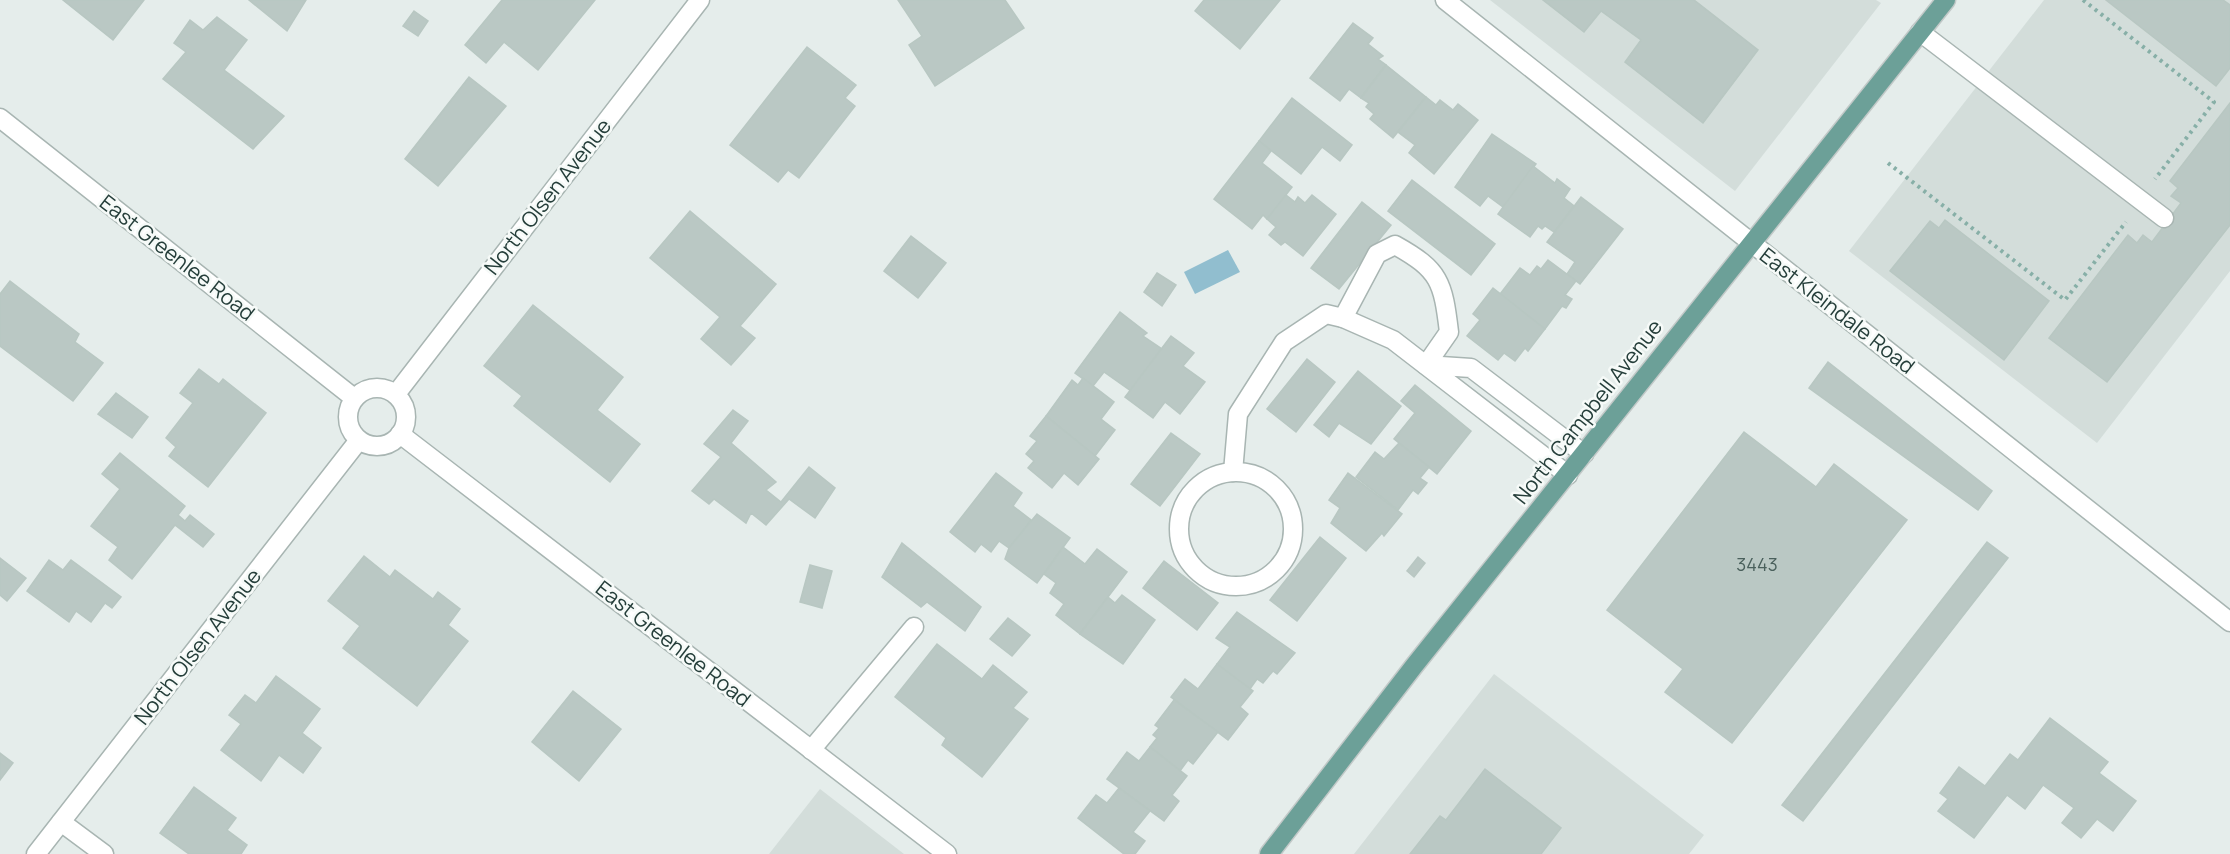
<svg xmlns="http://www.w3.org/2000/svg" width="2230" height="854" font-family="Manrope,sans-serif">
  <rect width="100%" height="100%" fill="#e5edeb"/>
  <!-- built -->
  <g fill="#d3ddda">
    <polygon points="1490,0 1876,0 1881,3 1735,191"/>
    <polygon points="2044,0 2230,0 2230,271 2097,443 1849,251"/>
    <polygon points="1494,674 1704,835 1689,854 1354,854"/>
    <polygon points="820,789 904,854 769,854"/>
  </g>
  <!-- water -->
  <polygon fill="#91becf" points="1228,250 1240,272 1195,294 1184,272"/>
  <!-- building -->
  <g fill="#bac8c4" stroke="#b8c7c2" stroke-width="1.5">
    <polygon points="63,0 144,0 113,40"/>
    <polygon points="249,0 306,0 287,31"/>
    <polygon points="502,0 595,0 538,70 504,42 486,63 465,45"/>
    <polygon points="898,0 1005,0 1024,28 935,86 909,45 922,36"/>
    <polygon points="1204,0 1280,0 1240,49 1195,11"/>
    <polygon points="1543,0 1694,0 1758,50 1703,123 1625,62 1641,40 1601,11 1584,32"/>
    <polygon points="2106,0 2223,0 2230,5 2230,68 2216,86"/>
    <polygon points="414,11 428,21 418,36 403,26"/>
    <polygon points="217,17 247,40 224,70 284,116 253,149 163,79 186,52 174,43 190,20 203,30"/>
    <polygon points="1353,23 1373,38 1368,44 1383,56 1378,59 1386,65 1361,98 1349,89 1340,101 1310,78"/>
    <polygon points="807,47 856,85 845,98 855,106 799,178 788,170 778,182 730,145"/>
    <polygon points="1386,65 1426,97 1393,138 1370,119 1374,114 1366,107 1369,103 1361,98"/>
    <polygon points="469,77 506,106 438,186 405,159"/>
    <polygon points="1426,97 1436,105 1440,100 1453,110 1458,104 1478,120 1434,174 1409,153 1415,145 1398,132"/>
    <polygon points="1292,98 1352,145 1340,161 1322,147 1301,174 1259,141"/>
    <polygon points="2230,103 2230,225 2107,382 2049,338 2128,235 2137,243 2143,235 2152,242 2181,203 2171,196 2178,188 2170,181"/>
    <polygon points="1492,134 1536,164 1503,207 1488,196 1480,206 1455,187"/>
    <polygon points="1259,141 1271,151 1262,163 1292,187 1267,219 1263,215 1252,229 1214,199"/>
    <polygon points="1533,166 1555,183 1557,179 1570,189 1564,198 1574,206 1554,232 1545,226 1542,229 1538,226 1530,237 1498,214"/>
    <polygon points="1412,180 1495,244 1471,275 1388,211"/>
    <polygon points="1286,195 1295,202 1298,197 1305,203 1312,195 1336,214 1303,256 1285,242 1281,245 1269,235 1276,227 1267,219"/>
    <polygon points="1581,197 1623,229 1580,284 1567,274 1575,262 1547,242"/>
    <polygon points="1362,202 1391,225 1339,289 1311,268"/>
    <polygon points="690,211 776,284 740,326 755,338 731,365 701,339 720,317 650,258"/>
    <polygon points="1945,220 2049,301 2004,360 1890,271 1930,221 1939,228"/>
    <polygon points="911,236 946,263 918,298 884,271"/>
    <polygon points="1548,260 1576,281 1565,295 1572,299 1566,308 1562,306 1545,329 1500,294 1520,268 1530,275 1537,266 1541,269"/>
    <polygon points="1157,273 1176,285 1162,306 1144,292"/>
    <polygon points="10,281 79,334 75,342 103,363 73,401 0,346 0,294"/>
    <polygon points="1493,288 1545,329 1528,351 1525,348 1515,361 1504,353 1498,360 1467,336 1480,320 1473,314"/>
    <polygon points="533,305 623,377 597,410 640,444 610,482 514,406 522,396 484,366"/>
    <polygon points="1120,312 1147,333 1143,336 1162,349 1131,391 1104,372 1093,386 1075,373"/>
    <polygon points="1171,336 1194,353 1183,366 1205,382 1180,414 1165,402 1153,418 1125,397"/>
    <polygon points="1307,359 1335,382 1296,432 1267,409"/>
    <polygon points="1828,362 1992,491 1978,510 1809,388"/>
    <polygon points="199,369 219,384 223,379 266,413 208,487 169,456 176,447 166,438 193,403 180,393"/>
    <polygon points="1358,371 1401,406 1371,444 1339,423 1329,437 1314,425"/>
    <polygon points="1083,378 1114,402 1101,419 1115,430 1095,456 1046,416 1072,380 1078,385"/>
    <polygon points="1415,385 1471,431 1437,474 1394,439 1415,413 1401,401"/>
    <polygon points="116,393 148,417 132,438 98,414"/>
    <polygon points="733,410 748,421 731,443 776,482 766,490 781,502 809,467 835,488 815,518 789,499 766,525 751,513 746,523 714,499 709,504 692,491 721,457 704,444"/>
    <polygon points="1046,416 1099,459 1078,485 1064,473 1052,488 1028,468 1034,461 1026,454 1037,441 1030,436"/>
    <polygon points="1744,432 1816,487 1834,464 1907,520 1732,743 1665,692 1683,669 1607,610"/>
    <polygon points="1171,433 1200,454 1160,506 1131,484"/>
    <polygon points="1399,443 1429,467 1420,478 1427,483 1418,494 1413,490 1398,510 1356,477 1375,452 1384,459"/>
    <polygon points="120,453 185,506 178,515 185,521 190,515 214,534 203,547 175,525 132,579 109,560 118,547 91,526 120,489 102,474"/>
    <polygon points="996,473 1022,493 1013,506 1031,520 1009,548 999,541 991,552 981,544 975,552 950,532"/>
    <polygon points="1348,473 1402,514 1384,536 1382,533 1366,551 1331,523 1340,508 1329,500"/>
    <polygon points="1037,514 1070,538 1037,583 1005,559 1009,548"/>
    <polygon points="1320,537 1346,558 1297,621 1270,600"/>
    <polygon points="1987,542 2008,558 1803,821 1782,805"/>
    <polygon points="902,543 981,607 965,631 927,602 921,607 882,577"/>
    <polygon points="1063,547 1085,564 1097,549 1127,572 1080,634 1056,615 1064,604 1050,593 1056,583 1044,574"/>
    <polygon points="364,556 390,577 395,570 433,599 438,592 460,609 448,625 468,641 417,706 343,648 360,626 328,601"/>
    <polygon points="1418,557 1425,563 1414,577 1407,571"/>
    <polygon points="0,558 26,578 7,601 0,595"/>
    <polygon points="49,560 63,570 71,560 121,597 112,608 105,603 91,622 76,611 69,622 27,591"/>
    <polygon points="1164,561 1218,603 1197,630 1143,588"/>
    <polygon points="810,565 832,571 822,608 800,602"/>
    <polygon points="1122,595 1155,620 1123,664 1080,634 1108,597 1115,603"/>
    <polygon points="1237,612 1295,653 1277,674 1273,671 1263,683 1257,679 1250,689 1217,664 1230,647 1216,638"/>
    <polygon points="1008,618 1030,635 1012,656 990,639"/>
    <polygon points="937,644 982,679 993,665 1027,692 1013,708 1028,719 982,777 942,745 946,738 895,697"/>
    <polygon points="1217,664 1253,691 1240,707 1248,714 1228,740 1171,697 1185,679 1198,689"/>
    <polygon points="276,676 320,709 302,733 321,748 303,773 279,755 261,781 221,750 241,724 229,715 245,695 256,703"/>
    <polygon points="573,691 621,729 579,781 532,742"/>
    <polygon points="1174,700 1218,732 1193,764 1188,760 1180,771 1150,747 1157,738 1153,735 1159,728 1155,725"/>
    <polygon points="2050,718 2108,762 2099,773 2136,801 2113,831 2097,819 2081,838 2062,823 2074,808 2043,785 2025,809 2007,795 1974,838 1938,811 1948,799 1940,793 1959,767 1985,786 2010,754 2018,760"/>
    <polygon points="1150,747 1187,776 1172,795 1179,801 1164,821 1107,779 1127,752 1139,761"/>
    <polygon points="0,753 13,763 0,780"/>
    <polygon points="1485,769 1561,828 1541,854 1410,854 1440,816 1446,820"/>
    <polygon points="194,787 236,818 227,830 247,845 241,854 189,854 160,833"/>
    <polygon points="1119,788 1150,811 1133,832 1145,841 1135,854 1124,854 1078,818 1096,795 1107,803"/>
  </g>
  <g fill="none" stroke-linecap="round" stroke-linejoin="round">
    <!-- lane casing -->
    <g stroke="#a8b5b2" stroke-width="21">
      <g id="lane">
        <polyline points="1920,32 2164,218"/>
        <polyline points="811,750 914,627"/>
        <polyline points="61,822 104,854"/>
      </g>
    </g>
    <!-- street casing -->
    <g stroke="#a8b5b2" stroke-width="21">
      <g id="street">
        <polyline points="1445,0 2230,622"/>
        <polyline points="0,118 354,398"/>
        <path d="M1343,318L1377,254L1395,245C1440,270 1443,282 1449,332L1426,365"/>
        <polyline points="1426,365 1471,368 1584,454"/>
        <circle cx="377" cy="417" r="29"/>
        <polyline points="396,394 700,0"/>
        <polyline points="400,434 947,854"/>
        <circle cx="1236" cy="529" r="57"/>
        <polyline points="1233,472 1238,414 1284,342 1326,314 1343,318 1393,340 1568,475"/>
        <polyline points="36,854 359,440"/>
      </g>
    </g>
    <!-- primary casing -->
    <g stroke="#c2c9c8" stroke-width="21">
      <polyline id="primary" points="1269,854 1414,666 1946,0"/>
    </g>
    <!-- path -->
    <g stroke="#87afa7" stroke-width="4" stroke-dasharray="3 4.5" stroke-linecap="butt">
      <polyline points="2083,0 2214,102 2155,179"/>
      <polyline points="1888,163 2065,300 2126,222"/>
    </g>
    <!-- lane -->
    <use href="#lane" stroke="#fff" stroke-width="18"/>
    <!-- street -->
    <use href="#street" stroke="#fff" stroke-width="18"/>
    <!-- primary -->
    <use href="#primary" stroke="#6ca098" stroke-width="18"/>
  </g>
  <g text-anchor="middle" stroke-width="5" stroke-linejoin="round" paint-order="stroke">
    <!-- number labels -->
    <g font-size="18" fill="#4a605c">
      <text x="1757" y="571">3443</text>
    </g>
    <!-- street labels -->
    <g font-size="21" fill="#253e3a" stroke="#f6faf8">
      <text transform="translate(548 197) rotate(-52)" y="7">North Olsen Avenue</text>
      <text transform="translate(177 258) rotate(38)" y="7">East Greenlee Road</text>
      <text transform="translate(1837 311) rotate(38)" y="7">East Kleindale Road</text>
      <text transform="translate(1588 412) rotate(-52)" y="7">North Campbell Avenue</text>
      <text transform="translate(673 644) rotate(38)" y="7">East Greenlee Road</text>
      <text transform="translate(198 647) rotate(-52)" y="7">North Olsen Avenue</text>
    </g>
  </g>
</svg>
